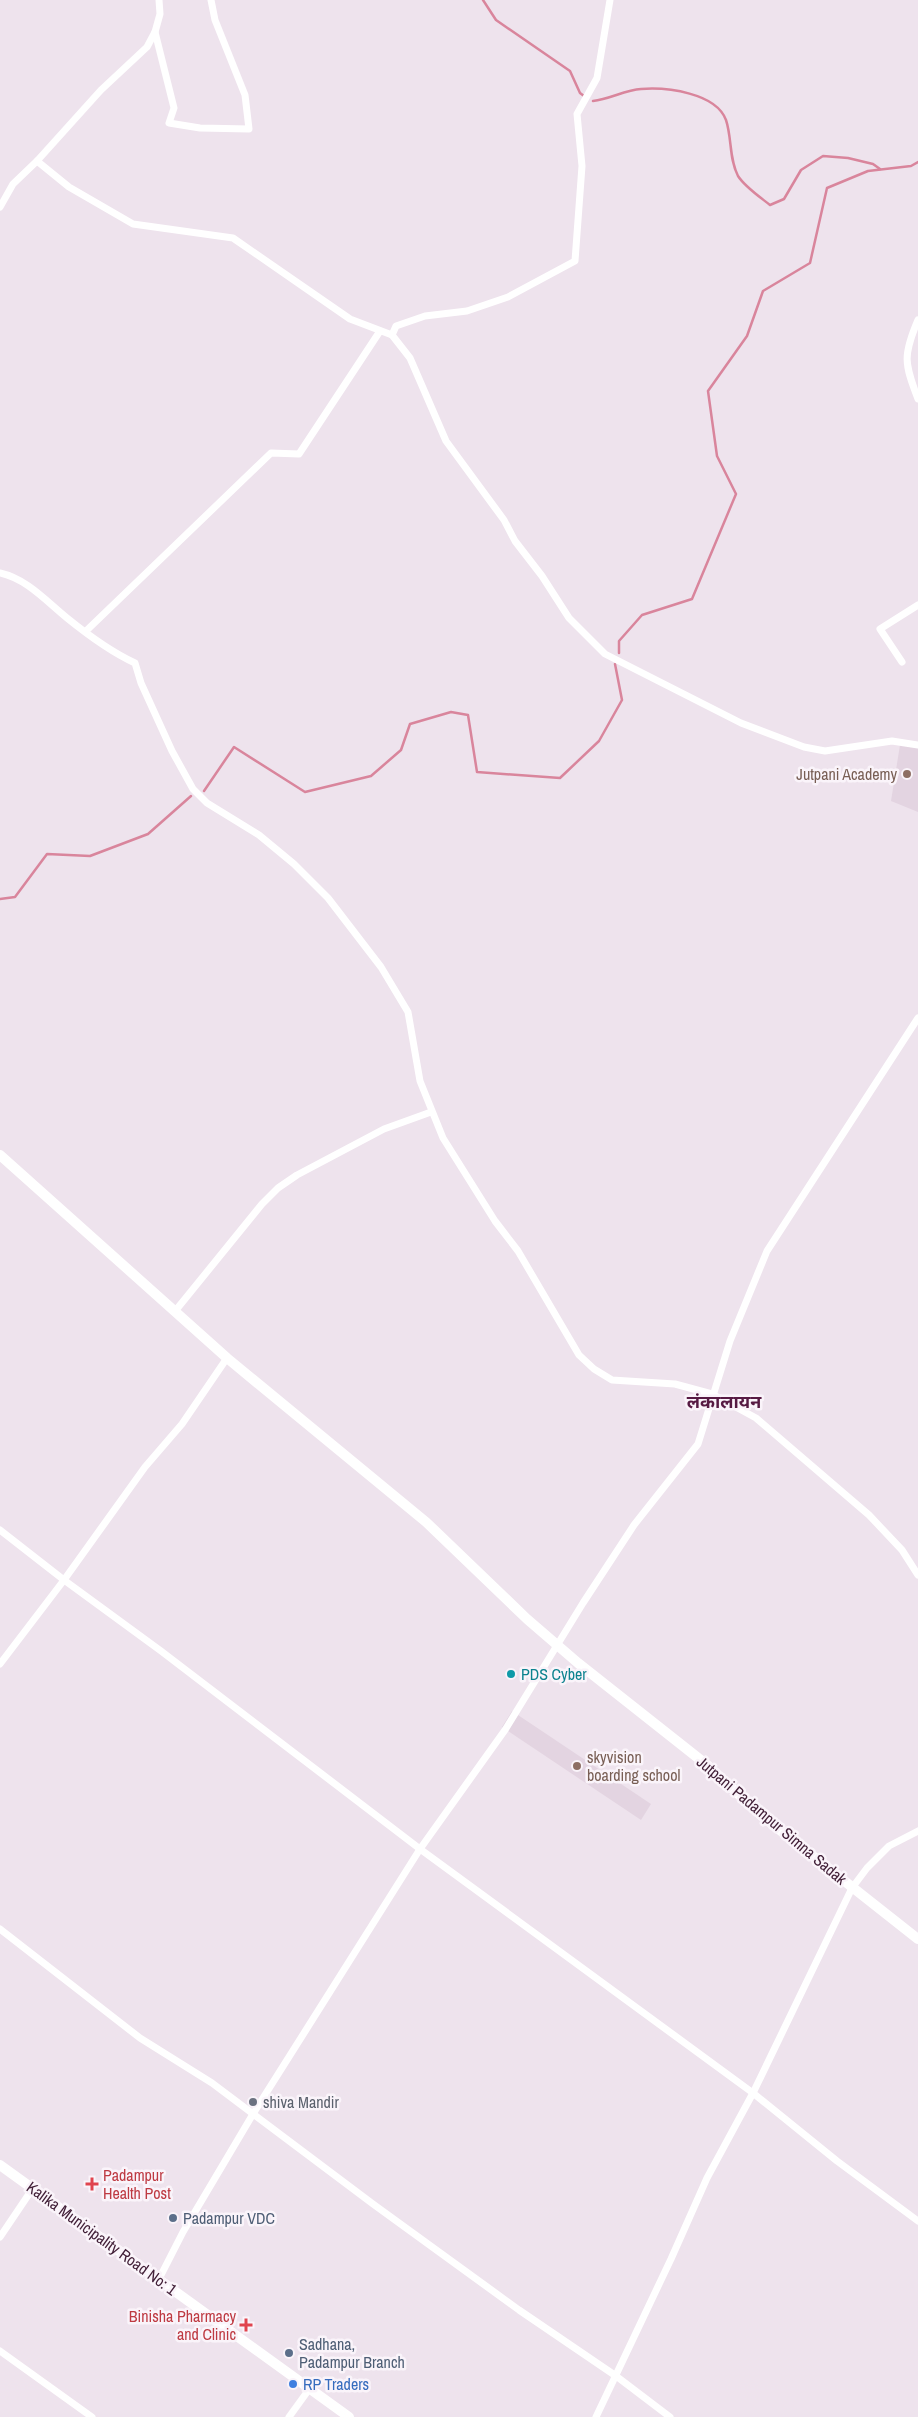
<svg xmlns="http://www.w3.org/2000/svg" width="918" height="2417" font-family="'Archivo Narrow','Noto Sans Devanagari',sans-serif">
  <rect width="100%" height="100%" fill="#eee3ed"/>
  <!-- built -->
  <g fill="#e3d4e1">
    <polygon points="900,745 918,747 918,812 891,801"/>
    <polygon points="512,1711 651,1804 641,1820 502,1727"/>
  </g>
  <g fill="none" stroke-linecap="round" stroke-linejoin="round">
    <!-- stream -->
    <g stroke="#d9859c" stroke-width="2.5">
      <polyline points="483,0 496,20 570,71 580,93 584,96"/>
      <path d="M593,101C610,99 625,90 641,89C667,87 716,93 726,120C732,138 729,159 738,176C745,187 760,197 770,205L784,199L801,170L823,156L848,158L873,164L880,169"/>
      <polyline points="619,653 619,641 642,615 692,599 736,494 717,456 708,391 747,336 763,291 810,263 827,188 868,171 911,166 918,162"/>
      <polyline points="204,791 234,747 305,792 371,776 401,750 410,724 451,712 468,715 477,772 560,778 599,741 622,700 615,664"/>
      <polyline points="0,899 15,897 47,854 90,856 148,834 191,796"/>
    </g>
    <!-- street -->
    <g stroke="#fff" stroke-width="7">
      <polyline points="155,32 174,108 169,123 200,128 249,129 245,95 215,20 211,0"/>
      <polyline points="37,161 101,90 147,47 155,32 160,14 159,0"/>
      <polyline points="0,207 13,184 37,161 69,187 133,224 233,238 350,319 392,335 410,358 446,441 504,520 515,541 542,576 569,618 605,654 741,723 804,747 825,751 892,741 918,745"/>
      <path d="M918,320C903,355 904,363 918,399"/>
      <polyline points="392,335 396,326 425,316 467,311 508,297 575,261 582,166 577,114 597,78 610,0"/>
      <path d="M0,573C27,579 46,601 67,618C88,635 111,652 135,663L141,683L172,751L193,789L207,803L259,835L294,864L328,898L381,967L408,1012L420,1081L443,1138L495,1221L518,1251L579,1355L594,1369L612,1380L675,1384L712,1394L756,1418L869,1515L902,1550L918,1575"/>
      <polyline points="86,631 271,453 299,454 380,331"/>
      <polyline points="902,662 880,629 918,605"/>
      <polyline points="176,1310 262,1204 278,1188 297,1175 384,1129 431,1112"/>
      <polyline points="0,1530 64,1580 161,1651 420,1849 753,2093 837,2161 918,2221"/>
      <polyline points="0,1664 64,1580 145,1467 182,1424 227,1358"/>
      <polyline points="0,1929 140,2038 212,2083 373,2204 519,2310 616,2376 670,2417"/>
      <polyline points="0,2237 33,2188"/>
      <polyline points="159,2279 183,2232 253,2114 420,1849 505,1730 583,1603 634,1525 698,1444 730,1341 767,1251 918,1018"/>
      <polyline points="0,2351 92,2417"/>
      <polyline points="289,2417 310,2388"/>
      <polyline points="596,2417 671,2259 707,2178 753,2093 852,1888 867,1868 889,1846 918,1831"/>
    </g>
    <!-- secondary -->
    <g stroke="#fff" stroke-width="10">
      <polyline points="0,1155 227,1358 426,1522 527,1619 578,1663 707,1765 762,1816 918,1939"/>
      <polyline points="0,2165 349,2417"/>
    </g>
  </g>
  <!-- markers -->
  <g fill="#8d6e63" stroke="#faf4fa" stroke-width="2">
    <circle cx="907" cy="774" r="5"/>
    <circle cx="577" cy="1766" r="5"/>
  </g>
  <circle fill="#0f9aa8" stroke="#faf4fa" stroke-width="2" cx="511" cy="1674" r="5"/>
  <circle fill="#6b7280" stroke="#faf4fa" stroke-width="2" cx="253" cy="2102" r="5"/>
  <g fill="#e0444e" stroke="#faf4fa" stroke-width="2">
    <path d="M89.5 2176.5h5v5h5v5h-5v5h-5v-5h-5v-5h5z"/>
    <path d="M243.5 2317.5h5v5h5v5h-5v5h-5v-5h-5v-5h5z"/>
  </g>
  <g fill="#5c6f8a" stroke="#faf4fa" stroke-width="2">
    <circle cx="173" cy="2218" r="5"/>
    <circle cx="289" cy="2353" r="5"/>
  </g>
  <circle fill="#3f7fe0" stroke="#faf4fa" stroke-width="2" cx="293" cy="2384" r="5"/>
  <g text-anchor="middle" stroke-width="5" stroke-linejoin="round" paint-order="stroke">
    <!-- education labels -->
    <g font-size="16" fill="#785e54" stroke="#faf4fa" text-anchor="end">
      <text x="897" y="780">Jutpani Academy</text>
      <text x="587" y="1763" text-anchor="start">skyvision<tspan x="587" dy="18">boarding school</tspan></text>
    </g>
    <!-- culture labels -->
    <g font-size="16" fill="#0d838f" stroke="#faf4fa" text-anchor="start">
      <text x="521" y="1680">PDS Cyber</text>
    </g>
    <!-- street labels -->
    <g font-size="16" fill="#422038" stroke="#faf4fa">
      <text transform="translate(772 1820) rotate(40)" y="6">Jutpani Padampur Simna Sadak</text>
      <text transform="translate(102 2238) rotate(36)" y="6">Kalika Municipality Road No: 1</text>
    </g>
    <!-- worship labels -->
    <g font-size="16" fill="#5b616d" stroke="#faf4fa" text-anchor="start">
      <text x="263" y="2108">shiva Mandir</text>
    </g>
    <!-- health labels -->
    <g font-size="16" fill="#be3a42" stroke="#faf4fa" text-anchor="start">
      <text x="103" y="2181">Padampur<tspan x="103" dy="18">Health Post</tspan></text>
      <text x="236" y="2322" text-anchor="end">Binisha Pharmacy<tspan x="236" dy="18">and Clinic</tspan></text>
    </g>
    <!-- service labels -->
    <g font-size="16" fill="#4e5e75" stroke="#faf4fa" text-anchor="start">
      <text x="183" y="2224">Padampur VDC</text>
      <text x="299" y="2350">Sadhana,<tspan x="299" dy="18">Padampur Branch</tspan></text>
    </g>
    <!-- shop labels -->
    <g font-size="16" fill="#366cbe" stroke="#faf4fa" text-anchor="start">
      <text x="303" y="2390">RP Traders</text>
    </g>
    <!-- neighbourhood labels -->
    <g font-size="18" font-weight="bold" fill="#571a43" stroke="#faf4fa">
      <text x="724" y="1408">लंकालायन</text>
    </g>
  </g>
</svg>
